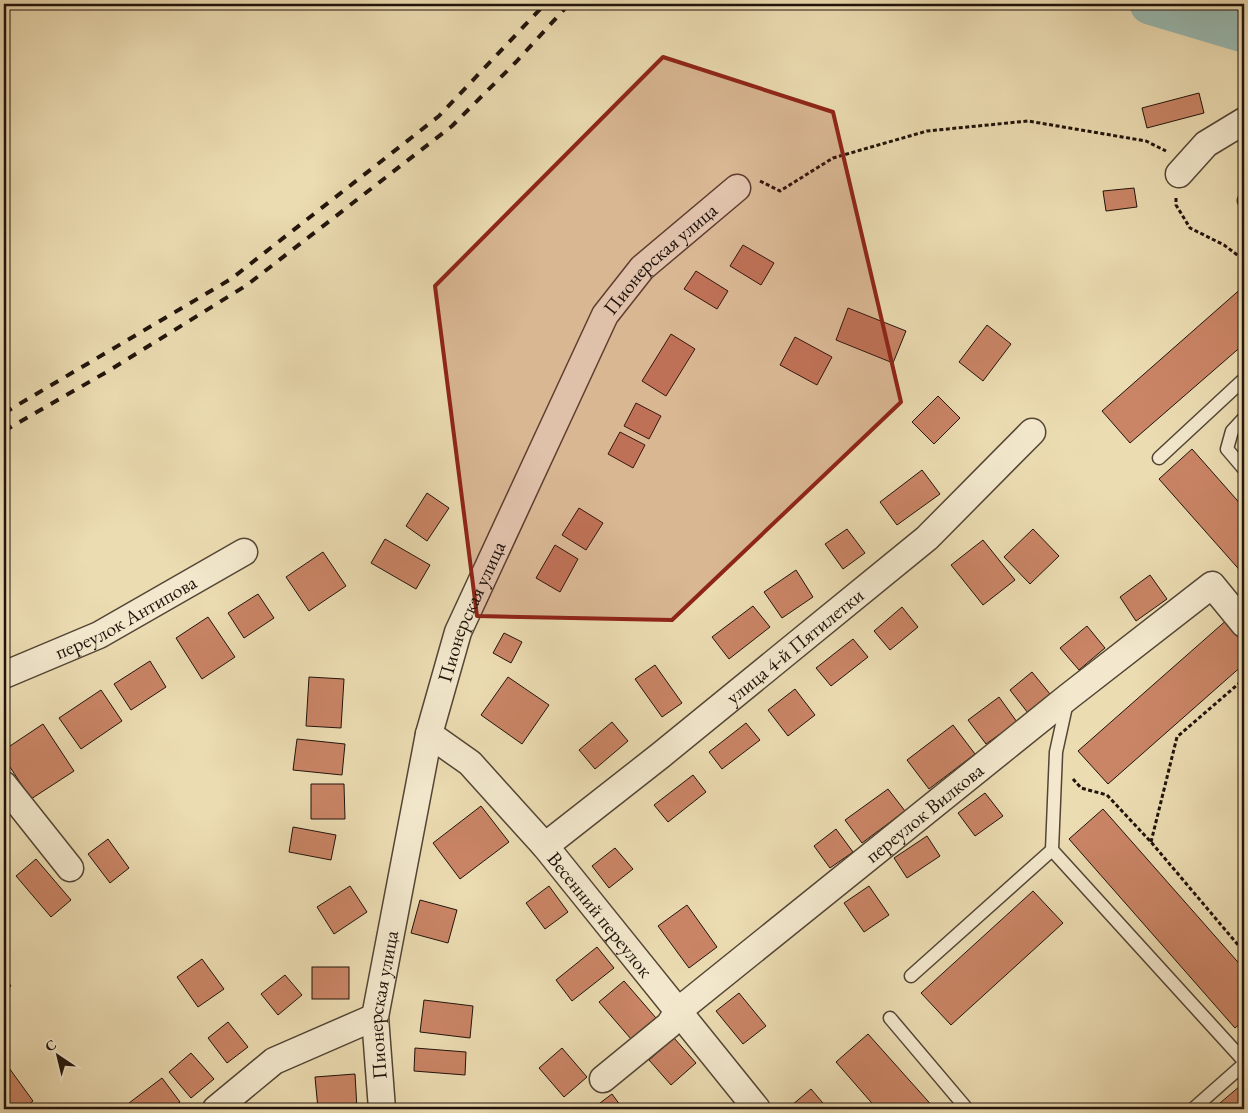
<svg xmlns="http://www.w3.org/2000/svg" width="1248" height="1113" font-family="'EB Garamond',serif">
  <rect width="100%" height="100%" fill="#ecdcb2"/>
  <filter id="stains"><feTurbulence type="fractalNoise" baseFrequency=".004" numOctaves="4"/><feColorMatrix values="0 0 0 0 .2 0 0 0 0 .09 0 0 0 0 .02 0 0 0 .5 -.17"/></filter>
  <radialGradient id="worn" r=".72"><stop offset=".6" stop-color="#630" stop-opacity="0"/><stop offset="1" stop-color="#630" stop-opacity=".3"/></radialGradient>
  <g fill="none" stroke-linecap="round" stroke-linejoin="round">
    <!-- river -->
    <polyline stroke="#99bab2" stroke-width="41" points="1150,4 1244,32"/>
  </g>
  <!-- building -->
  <g fill="#ca8566" stroke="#20130b">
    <polygon points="1199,93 1204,113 1147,128 1142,108"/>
    <polygon points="1134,188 1137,207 1106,211 1103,191"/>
    <polygon points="743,245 774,263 761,285 730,266"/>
    <polygon points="696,271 728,291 717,309 684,289"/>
    <polygon points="1244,286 1244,344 1130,443 1102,411"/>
    <polygon points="848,308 906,331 893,363 836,340"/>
    <polygon points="987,325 1011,344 983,381 959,362"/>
    <polygon points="671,334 695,349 666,396 642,381"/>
    <polygon points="795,337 832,357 817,385 780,365"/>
    <polygon points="938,396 960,418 934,444 912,422"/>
    <polygon points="636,403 661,416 649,439 624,426"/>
    <polygon points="620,432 645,445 633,468 608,454"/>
    <polygon points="1192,449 1244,508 1244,575 1159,479"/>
    <polygon points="922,470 940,494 897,525 880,502"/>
    <polygon points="427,493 449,508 427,541 406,526"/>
    <polygon points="579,508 603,523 586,550 562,535"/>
    <polygon points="847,529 865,553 843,569 825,544"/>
    <polygon points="1033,529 1059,556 1030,584 1004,557"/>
    <polygon points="385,539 430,565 416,589 371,563"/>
    <polygon points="983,540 1015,580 983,605 951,565"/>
    <polygon points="555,545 578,559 560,592 536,578"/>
    <polygon points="323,552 346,586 309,611 286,577"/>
    <polygon points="796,570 813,597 782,618 764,592"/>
    <polygon points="1150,575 1167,599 1136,621 1120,597"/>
    <polygon points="258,594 274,618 244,638 228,613"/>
    <polygon points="753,606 770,627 729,659 712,637"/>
    <polygon points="902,607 918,627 890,650 874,631"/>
    <polygon points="208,617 235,657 202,679 176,638"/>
    <polygon points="1229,618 1244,636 1244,664 1108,784 1078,751"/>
    <polygon points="1087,626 1105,648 1079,670 1060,648"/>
    <polygon points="504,633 522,642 511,663 493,653"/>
    <polygon points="853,639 868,657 831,686 816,668"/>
    <polygon points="150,661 166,687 131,710 114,684"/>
    <polygon points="655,665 682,703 662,717 635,679"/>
    <polygon points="1032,672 1050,694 1028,713 1010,690"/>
    <polygon points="309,677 344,679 341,728 306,726"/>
    <polygon points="508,677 549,705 522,744 481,715"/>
    <polygon points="795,689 815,715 788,736 768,710"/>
    <polygon points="101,690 122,721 81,749 59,718"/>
    <polygon points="999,697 1017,722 986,744 968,720"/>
    <polygon points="612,722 628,741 595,769 579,750"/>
    <polygon points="746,723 760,740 722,769 709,752"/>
    <polygon points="43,724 74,771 31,799 4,758 4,750"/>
    <polygon points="953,725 975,754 929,789 907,760"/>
    <polygon points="297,739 345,744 342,775 293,770"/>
    <polygon points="693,775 706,792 668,822 654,805"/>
    <polygon points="311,784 344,784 345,819 311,819"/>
    <polygon points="888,789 905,811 862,843 845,820"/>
    <polygon points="985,793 1003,816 975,836 958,813"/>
    <polygon points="481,806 509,842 460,879 433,843"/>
    <polygon points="1103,809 1244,969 1244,1020 1235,1028 1069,839"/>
    <polygon points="293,827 336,835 331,860 289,852"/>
    <polygon points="836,829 853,852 830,868 814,846"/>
    <polygon points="927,836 940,856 907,878 894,858"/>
    <polygon points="108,839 129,868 110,883 88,854"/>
    <polygon points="615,848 633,869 609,888 592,866"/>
    <polygon points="36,859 71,900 51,917 16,876"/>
    <polygon points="350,886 367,912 334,934 317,907"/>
    <polygon points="549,886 568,912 545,929 526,903"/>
    <polygon points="869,886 889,915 864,932 844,903"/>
    <polygon points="1033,891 1063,923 951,1025 921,993"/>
    <polygon points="420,900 457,910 448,943 411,933"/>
    <polygon points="687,905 717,947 689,968 658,926"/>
    <polygon points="597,947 614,968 572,1001 556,980"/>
    <polygon points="202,959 224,989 198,1007 177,977"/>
    <rect x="312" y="967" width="37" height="32"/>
    <polygon points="285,975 302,995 278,1015 261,994"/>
    <polygon points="4,977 11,986 4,992"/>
    <polygon points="624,981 656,1018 631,1039 599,1002"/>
    <polygon points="739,993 766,1026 743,1044 716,1011"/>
    <polygon points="424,1000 473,1006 470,1038 420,1032"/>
    <polygon points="228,1022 248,1047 227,1063 208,1038"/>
    <polygon points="868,1034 935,1109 877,1109 836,1062"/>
    <polygon points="674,1038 696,1063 671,1085 649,1060"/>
    <polygon points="415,1048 466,1052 465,1075 414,1071"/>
    <polygon points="562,1048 587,1077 564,1097 539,1068"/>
    <polygon points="191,1053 214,1079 191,1098 169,1072"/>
    <polygon points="4,1061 33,1101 23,1109 5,1109 4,1108"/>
    <polygon points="355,1074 357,1109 318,1109 315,1077"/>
    <polygon points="162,1078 180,1102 170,1109 134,1109 129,1103"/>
    <polygon points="1240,1086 1244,1091 1244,1109 1213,1109"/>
    <polygon points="811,1089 828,1109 796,1109 792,1105"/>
    <polygon points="612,1094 623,1109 592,1109"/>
  </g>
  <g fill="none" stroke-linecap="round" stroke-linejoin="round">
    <!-- lane casing -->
    <g stroke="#534535" stroke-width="15">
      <g id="lane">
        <polyline points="1244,201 1244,200"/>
        <polyline points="1244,418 1232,431 1227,449 1244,469"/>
        <polyline points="1159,458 1242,381 1244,383"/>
        <polyline points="1067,702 1056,752 1052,850 1244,1061"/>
        <polyline points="911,976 1052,850"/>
        <polyline points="890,1018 967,1109"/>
        <polyline points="1193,1109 1244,1064"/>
      </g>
    </g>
    <!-- street casing -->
    <g stroke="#534535" stroke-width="29">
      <g id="street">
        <polyline points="1179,174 1206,144 1244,121"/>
        <path id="s1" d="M4,675L99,635L244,552"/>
        <path id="s2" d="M429,734L470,763L545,846L757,1109"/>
        <polyline points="4,785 70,868"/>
        <path id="s3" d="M545,846L661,755L927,538L1032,432"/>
        <path id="s4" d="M603,1079L669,1025L678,1011L1068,697L1212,585L1244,624"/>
        <polyline points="216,1109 274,1061 375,1017"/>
        <path id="s5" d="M382,1109L375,1017L429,734L458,632L605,315L642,268L737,188"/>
      </g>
    </g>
    <!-- path -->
    <g stroke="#20130b" stroke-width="3" stroke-dasharray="4 2.5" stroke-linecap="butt">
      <polyline points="760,181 780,191 833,158 927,131 1028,121 1146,141 1166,151"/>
      <polyline points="1176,198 1176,205 1190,228 1224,245 1244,260"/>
      <polyline points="1073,779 1081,788 1107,795 1151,842 1244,952"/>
      <polyline points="1151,842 1177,737 1244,679"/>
    </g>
    <!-- lane -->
    <use href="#lane" stroke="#f3e8cd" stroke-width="12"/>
    <!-- street -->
    <use href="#street" stroke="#f3e8cd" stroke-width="26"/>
    <!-- rail -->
    <g stroke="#20130b" stroke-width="4" stroke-dasharray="9 9" stroke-linecap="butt">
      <polyline points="4,413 231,279 439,116 545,4"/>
      <polyline points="4,431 110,370 247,285 452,126 516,62 569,4"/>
    </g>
  </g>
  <!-- marked area -->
  <path fill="#8f2418" fill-opacity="0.2" stroke="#8f2418" stroke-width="4" stroke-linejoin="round" d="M663,57L833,112L901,402L672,620L477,616L435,286Z"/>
  <g text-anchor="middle" stroke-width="4" stroke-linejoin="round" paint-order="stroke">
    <!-- street labels -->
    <g font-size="20" fill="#20130b" stroke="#f3e8cd">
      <text dy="7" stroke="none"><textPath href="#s5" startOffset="915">Пионерская улица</textPath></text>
      <text dy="7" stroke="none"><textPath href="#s5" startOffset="510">Пионерская улица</textPath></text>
      <text dy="7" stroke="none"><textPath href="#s1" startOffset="135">переулок Антипова</textPath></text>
      <text dy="7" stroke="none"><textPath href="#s3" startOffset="320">улица 4-й Пятилетки</textPath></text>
      <text dy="7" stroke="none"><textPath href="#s4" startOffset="418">переулок Вилкова</textPath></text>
      <text dy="7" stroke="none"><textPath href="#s2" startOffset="250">Весенний переулок</textPath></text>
      <text dy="7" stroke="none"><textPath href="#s5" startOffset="105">Пионерская улица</textPath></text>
    </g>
  </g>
  <!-- margin -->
  <rect width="1248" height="1113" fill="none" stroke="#ecdcb2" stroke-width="20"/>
  <rect x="5" y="5" width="1238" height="1103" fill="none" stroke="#20130b" stroke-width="2.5"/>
  <rect x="10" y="10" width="1228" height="1093" fill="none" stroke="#20130b"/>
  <!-- north arrow -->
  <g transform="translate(58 1056) rotate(325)" stroke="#f3e8cd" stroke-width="4" paint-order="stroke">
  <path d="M0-4L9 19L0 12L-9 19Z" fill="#20130b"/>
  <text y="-8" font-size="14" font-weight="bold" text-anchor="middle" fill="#20130b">С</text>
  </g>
  <rect width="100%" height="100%" filter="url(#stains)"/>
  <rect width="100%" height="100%" fill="url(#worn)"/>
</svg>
